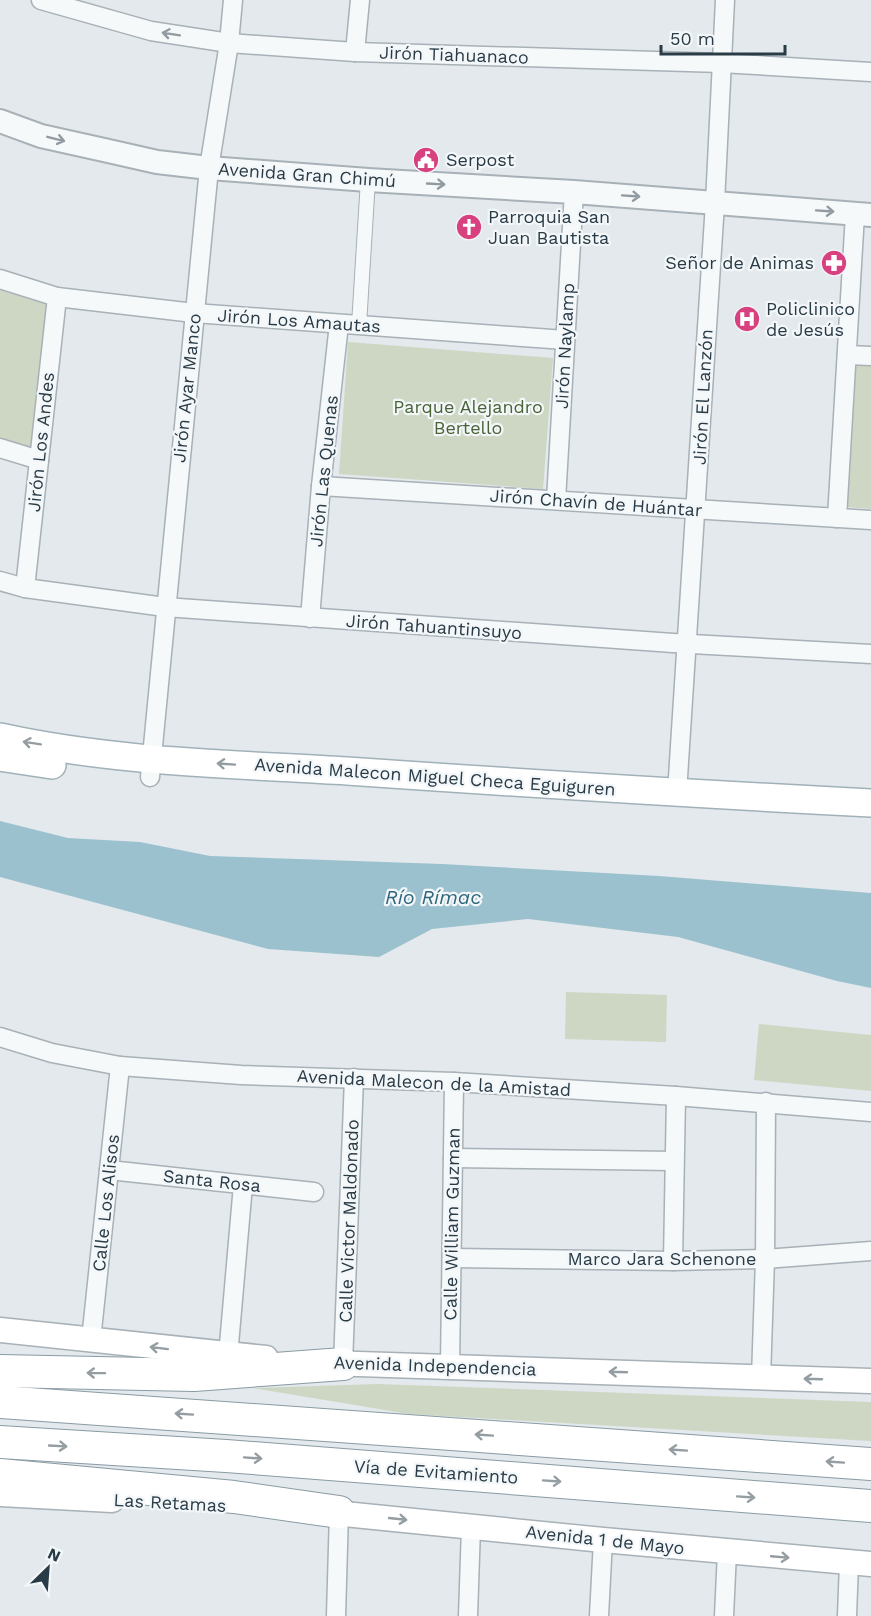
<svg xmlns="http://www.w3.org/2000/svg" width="871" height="1616" font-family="'Work Sans',sans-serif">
  <rect width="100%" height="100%" fill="#e3e9ec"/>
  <!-- green -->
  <g fill="#cdd7c4">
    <polygon points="0,287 50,303 31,453 0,442"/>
    <polygon points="348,342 553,358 543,489 339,474"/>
    <polygon points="854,365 871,366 871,509 846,507"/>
    <polygon points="566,992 667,995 666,1042 565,1039"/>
    <polygon points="759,1024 871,1035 871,1091 754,1080"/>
    <polygon points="378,1384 871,1402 871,1441 409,1414 253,1388"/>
  </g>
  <!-- water -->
  <polygon fill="#9cc1ce" points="0,821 68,838 140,842 210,856 442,864 659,876 871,893 871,988 837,981 678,937 528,919 432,929 379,957 268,949 0,877"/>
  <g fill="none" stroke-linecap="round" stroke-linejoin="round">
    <!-- pedestrian casing -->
    <g stroke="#a7b1b7" stroke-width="16">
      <polyline id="pedestrian" points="359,325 368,180"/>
    </g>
    <!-- minor casing -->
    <g stroke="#a7b1b7" stroke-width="21">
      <g id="minor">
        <polyline points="41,0 151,31 229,43 355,52 721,63 871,72"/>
        <polyline points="355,52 360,0"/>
        <polyline points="0,279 57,297 194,313 565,340"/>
        <polyline points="847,355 871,356"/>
        <polyline points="0,448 39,460"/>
        <polyline points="321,486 871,520"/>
        <polyline points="556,500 574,192"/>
        <polyline points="837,518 855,214"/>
        <polyline points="0,581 25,588 165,607 673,643 871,654"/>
        <polyline points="25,588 57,297"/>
        <polyline points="310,618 321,486 339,324"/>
        <polyline points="150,777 209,168 229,43 233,0"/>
        <polyline points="677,793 715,203 725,0"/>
        <polyline points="0,1037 52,1053 120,1066 241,1075 454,1082 676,1096 871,1112"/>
        <polyline points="453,1158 674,1161"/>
        <polyline points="109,1170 314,1192"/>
        <polyline points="452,1258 673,1261 765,1259 871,1251"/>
        <polyline points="673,1261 676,1096"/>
        <polyline points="91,1340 120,1066"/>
        <polyline points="228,1356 243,1185"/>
        <polyline points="343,1364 354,1078"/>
        <polyline points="450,1366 454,1082"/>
        <polyline points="761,1378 765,1259 766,1102"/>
        <polyline points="336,1616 339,1512"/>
        <polyline points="468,1616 471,1527"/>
        <polyline points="599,1616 603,1540"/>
        <polyline points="724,1616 727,1552"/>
        <polyline points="847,1616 849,1563"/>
      </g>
    </g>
    <!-- tertiary casing -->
    <g stroke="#a7b1b7" stroke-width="26">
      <polyline id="tertiary" points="0,121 41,136 104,150 157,162 209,168 368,180 574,192 871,215"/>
    </g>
    <!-- secondary casing -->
    <g stroke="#a7b1b7" stroke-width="27">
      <g id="secondary">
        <polyline points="0,1330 266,1358"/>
        <polyline points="328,1363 871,1381"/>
        <polyline points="0,1494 112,1500"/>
        <polyline points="324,1512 603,1540 871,1564"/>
      </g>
    </g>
    <!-- primary casing -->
    <g stroke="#a1b1b9" stroke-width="30">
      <g id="primary">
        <path d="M0,737C113,762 231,764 347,771C521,783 696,794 871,803"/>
        <polyline points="0,757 52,765"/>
      </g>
    </g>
    <!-- motorway casing -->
    <g stroke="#899ba4" stroke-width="34">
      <g id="motorway">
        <polyline points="0,1371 194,1375 343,1364"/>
        <polyline points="0,1402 871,1464"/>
        <polyline points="0,1442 226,1456 871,1506"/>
        <polyline points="0,1475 234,1497 339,1512"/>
      </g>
    </g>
    <!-- pedestrian -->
    <use href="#pedestrian" stroke="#f6f9fa" stroke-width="14"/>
    <!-- minor -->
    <use href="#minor" stroke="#f6f9fa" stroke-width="18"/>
    <!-- tertiary -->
    <use href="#tertiary" stroke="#f6f9fa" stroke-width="22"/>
    <!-- secondary -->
    <use href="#secondary" stroke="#fff" stroke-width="24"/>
    <!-- primary -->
    <use href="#primary" stroke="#fff" stroke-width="27"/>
    <!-- motorway -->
    <use href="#motorway" stroke="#fff" stroke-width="32"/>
  </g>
  <!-- one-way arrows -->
  <defs><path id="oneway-shaft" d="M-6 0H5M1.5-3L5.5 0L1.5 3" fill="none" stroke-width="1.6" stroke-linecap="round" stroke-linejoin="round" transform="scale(1.5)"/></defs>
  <g stroke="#909aa0">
    <use href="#oneway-shaft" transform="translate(171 34) rotate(-171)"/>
    <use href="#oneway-shaft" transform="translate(56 139) rotate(14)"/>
    <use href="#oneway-shaft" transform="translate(436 184) rotate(3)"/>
    <use href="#oneway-shaft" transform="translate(631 196) rotate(4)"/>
    <use href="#oneway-shaft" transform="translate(825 211) rotate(4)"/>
  </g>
  <g stroke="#949da2">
    <use href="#oneway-shaft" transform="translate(32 743) rotate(-171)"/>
    <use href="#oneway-shaft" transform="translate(226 764) rotate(-176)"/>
    <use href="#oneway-shaft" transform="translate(159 1348) rotate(-173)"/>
    <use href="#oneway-shaft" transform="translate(618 1372) rotate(-178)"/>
    <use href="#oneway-shaft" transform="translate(96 1373) rotate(-179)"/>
    <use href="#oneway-shaft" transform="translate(813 1379) rotate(-178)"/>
    <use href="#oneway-shaft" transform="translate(184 1414) rotate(-176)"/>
    <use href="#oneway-shaft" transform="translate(484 1435) rotate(-176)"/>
    <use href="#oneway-shaft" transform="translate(58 1446) rotate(3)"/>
    <use href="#oneway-shaft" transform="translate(678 1450) rotate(-176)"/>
    <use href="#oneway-shaft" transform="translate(253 1458) rotate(4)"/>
    <use href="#oneway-shaft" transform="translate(835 1462) rotate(-176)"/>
    <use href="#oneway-shaft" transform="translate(552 1481) rotate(4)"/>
    <use href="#oneway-shaft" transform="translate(746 1497) rotate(4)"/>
    <use href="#oneway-shaft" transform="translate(398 1519) rotate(6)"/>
    <use href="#oneway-shaft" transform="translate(780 1557) rotate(5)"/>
  </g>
  <!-- icons -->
  <defs>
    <g id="civic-disc" transform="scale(1.35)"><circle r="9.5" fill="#d8417f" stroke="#f3f7f9"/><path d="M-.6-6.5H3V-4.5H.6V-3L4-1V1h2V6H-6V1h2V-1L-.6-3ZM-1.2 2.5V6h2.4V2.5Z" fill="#fff"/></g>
    <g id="church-disc" transform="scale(1.35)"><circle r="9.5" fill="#d8417f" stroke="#f3f7f9"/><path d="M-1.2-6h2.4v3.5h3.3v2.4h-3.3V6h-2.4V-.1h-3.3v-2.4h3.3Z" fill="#fff"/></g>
    <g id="pharmacy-disc" transform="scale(1.35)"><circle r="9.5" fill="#d8417f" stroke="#f3f7f9"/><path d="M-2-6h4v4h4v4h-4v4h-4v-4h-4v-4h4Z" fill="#fff"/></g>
    <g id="hospital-disc" transform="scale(1.35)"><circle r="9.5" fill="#d8417f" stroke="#f3f7f9"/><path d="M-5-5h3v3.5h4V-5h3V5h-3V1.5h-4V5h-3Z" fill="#fff"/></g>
  </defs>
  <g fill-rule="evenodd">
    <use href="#civic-disc" x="426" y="160"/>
    <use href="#church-disc" x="469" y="227"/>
    <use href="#pharmacy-disc" x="834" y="263"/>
    <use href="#hospital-disc" x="747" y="319"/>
  </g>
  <g text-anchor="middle" stroke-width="4.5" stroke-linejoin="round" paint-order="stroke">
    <!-- street labels -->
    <g font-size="18" fill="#293b46" stroke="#f3f7f9">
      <text transform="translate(454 55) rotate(2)" y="6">Jirón Tiahuanaco</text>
      <text transform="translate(307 175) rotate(4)" y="6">Avenida Gran Chimú</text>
      <text transform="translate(299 321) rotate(4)" y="6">Jirón Los Amautas</text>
      <text transform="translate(565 346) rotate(-87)" y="6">Jirón Naylamp</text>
      <text transform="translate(187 388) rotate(-84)" y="6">Jirón Ayar Manco</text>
      <text transform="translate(703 397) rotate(-87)" y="6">Jirón El Lanzón</text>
      <text transform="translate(41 442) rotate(-84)" y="6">Jirón Los Andes</text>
      <text transform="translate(324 471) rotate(-84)" y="6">Jirón Las Quenas</text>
      <text transform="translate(596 503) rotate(4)" y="6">Jirón Chavín de Huántar</text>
      <text transform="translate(434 627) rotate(4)" y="6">Jirón Tahuantinsuyo</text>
      <text transform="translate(435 777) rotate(4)" y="6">Avenida Malecon Miguel Checa Eguiguren</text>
      <text transform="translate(434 1083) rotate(3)" y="6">Avenida Malecon de la Amistad</text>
      <text transform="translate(212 1181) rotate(6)" y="6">Santa Rosa</text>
      <text transform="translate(106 1203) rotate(-84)" y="6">Calle Los Alisos</text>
      <text transform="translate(349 1221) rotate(-88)" y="6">Calle Victor Maldonado</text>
      <text transform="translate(452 1224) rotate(-89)" y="6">Calle William Guzman</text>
      <text x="662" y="1265">Marco Jara Schenone</text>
      <text transform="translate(435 1366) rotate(2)" y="6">Avenida Independencia</text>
      <text transform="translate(436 1472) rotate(4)" y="6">Vía de Evitamiento</text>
      <text transform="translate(170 1503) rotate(3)" y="6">Las Retamas</text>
      <text transform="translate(605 1540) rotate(6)" y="6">Avenida 1 de Mayo</text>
    </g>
    <!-- poi labels -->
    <g font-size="18" fill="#293b46" stroke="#f3f7f9" text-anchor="start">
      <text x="446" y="166">Serpost</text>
      <text x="488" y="223">Parroquia San<tspan x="488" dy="21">Juan Bautista</tspan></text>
      <text x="814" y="269" text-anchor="end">Señor de Animas</text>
      <text x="766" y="315">Policlinico<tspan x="766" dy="21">de Jesús</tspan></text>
    </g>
    <!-- park labels -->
    <g font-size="18" fill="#4a6336" stroke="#f3f7f9">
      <text x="468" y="413">Parque Alejandro<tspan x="468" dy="21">Bertello</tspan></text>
    </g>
    <!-- water labels -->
    <g font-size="20" font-style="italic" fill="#30677d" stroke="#f3f7f9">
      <text x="433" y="904">Río Rímac</text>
    </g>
  </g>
  <!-- north arrow -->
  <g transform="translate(48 1568) rotate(25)" stroke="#f3f7f9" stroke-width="4.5" paint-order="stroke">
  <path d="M0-4.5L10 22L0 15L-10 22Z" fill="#293b46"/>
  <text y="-9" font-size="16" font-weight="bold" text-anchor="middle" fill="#293b46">N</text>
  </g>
  <!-- scale -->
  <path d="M661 45v9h124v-9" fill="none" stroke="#293b46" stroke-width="3"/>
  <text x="670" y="45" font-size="18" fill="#293b46" stroke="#f3f7f9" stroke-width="4.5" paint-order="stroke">50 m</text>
</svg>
